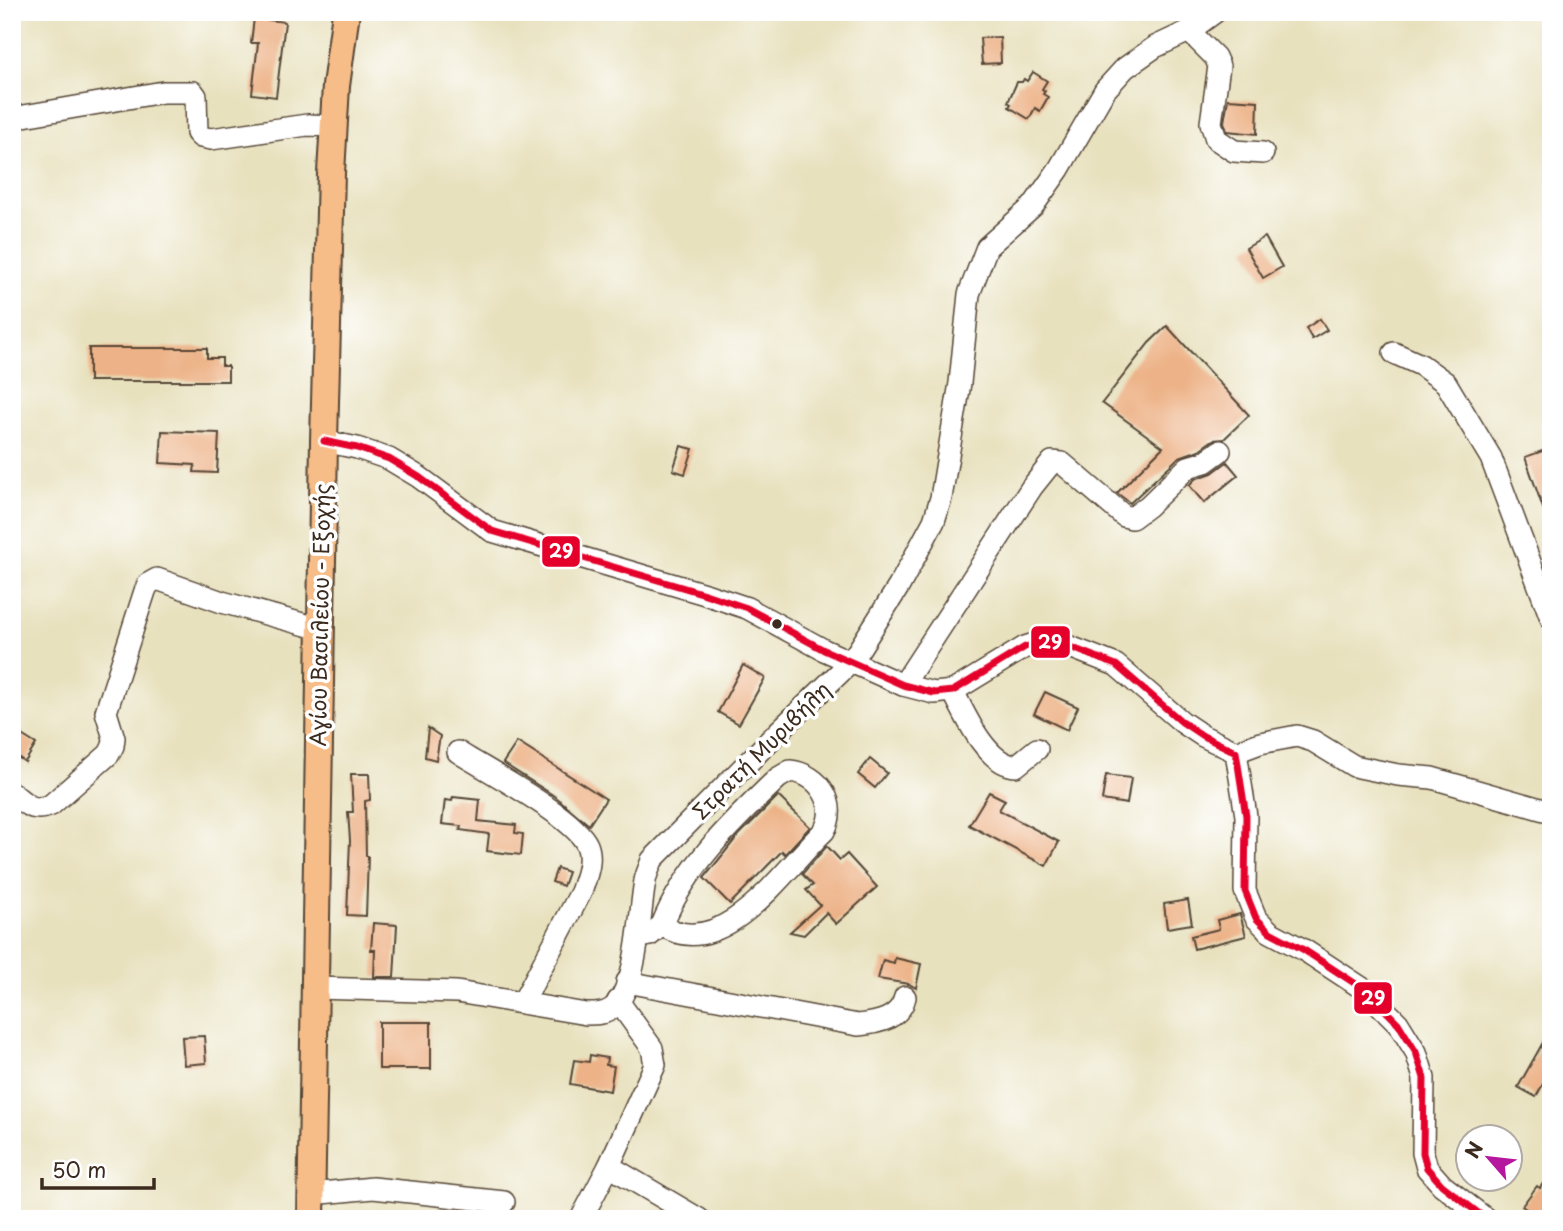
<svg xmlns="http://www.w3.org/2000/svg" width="1563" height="1231" font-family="'Playpen Sans',sans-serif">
  <rect width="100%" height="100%" fill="#fff"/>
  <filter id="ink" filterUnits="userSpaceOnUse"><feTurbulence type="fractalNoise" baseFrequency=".0143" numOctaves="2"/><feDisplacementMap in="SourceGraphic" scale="14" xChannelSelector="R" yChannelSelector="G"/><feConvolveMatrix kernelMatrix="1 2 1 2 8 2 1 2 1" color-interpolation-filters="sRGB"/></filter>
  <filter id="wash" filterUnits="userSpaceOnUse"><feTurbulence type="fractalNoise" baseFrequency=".00686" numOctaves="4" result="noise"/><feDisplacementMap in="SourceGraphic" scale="28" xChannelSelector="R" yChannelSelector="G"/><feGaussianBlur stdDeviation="1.57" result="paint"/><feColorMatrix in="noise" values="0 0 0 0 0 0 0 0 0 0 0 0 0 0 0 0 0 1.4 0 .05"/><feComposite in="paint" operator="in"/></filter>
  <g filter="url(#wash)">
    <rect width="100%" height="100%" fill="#e8e1be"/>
    <g id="blocks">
      <!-- building -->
      <g fill="#edb287">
        <polygon points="254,18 285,22 276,97 252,94 258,43 251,43"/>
        <polygon points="1000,37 1001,63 982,64 980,38"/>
        <polygon points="1033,72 1047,81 1042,89 1045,91 1043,94 1048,97 1040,111 1035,108 1029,119 1009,107 1011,104 1008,102 1017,82 1022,82 1024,79 1027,81"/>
        <polygon points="1228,99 1258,101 1257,134 1227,131 1224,122"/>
        <polygon points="1265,237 1282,267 1263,278 1246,248"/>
        <polygon points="1320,319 1327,330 1312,339 1306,328"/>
        <polygon points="1167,326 1249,415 1224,439 1213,440 1199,450 1179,457 1130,503 1117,493 1163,447 1102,403 1149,343"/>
        <polygon points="89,348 207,348 207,358 222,358 222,366 228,366 228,381 89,381"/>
        <polygon points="162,431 219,433 217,473 194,472 195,465 160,463"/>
        <polygon points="681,446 693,449 685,474 673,470"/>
        <polygon points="1551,448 1551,524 1549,525 1525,457"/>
        <polygon points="1227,462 1238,475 1204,503 1189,485 1195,479 1212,473"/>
        <polygon points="743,665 765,678 739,724 718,712"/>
        <polygon points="1045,692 1078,707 1067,730 1034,714"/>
        <polygon points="428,728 440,736 436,760 425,757"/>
        <polygon points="12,729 36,744 25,762 12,753"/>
        <polygon points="517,742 606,799 589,825 556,797 503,763"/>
        <polygon points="870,759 887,773 875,788 858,774"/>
        <polygon points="351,774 369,774 370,800 365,801 366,856 368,856 366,916 347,915 350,840 348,812 353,812"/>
        <polygon points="1106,775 1131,778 1127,804 1102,800"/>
        <polygon points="989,792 1005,800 999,810 1059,842 1046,866 969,825"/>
        <polygon points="778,796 810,827 785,854 782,851 730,904 704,878 737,837"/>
        <polygon points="453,797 480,800 478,821 516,825 515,833 523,834 521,855 487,851 489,834 460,830 461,826 442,824 445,800 452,801"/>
        <polygon points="827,846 840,860 847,854 877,887 836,924 826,913 804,935 790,932 820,905 806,890 813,885 802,874"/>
        <polygon points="557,868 568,872 563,886 552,882"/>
        <polygon points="1188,900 1192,924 1167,928 1164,904"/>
        <polygon points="1240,914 1246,936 1194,949 1191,936 1219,929 1217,920"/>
        <polygon points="373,923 397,925 394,977 374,977 375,950 371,950"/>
        <polygon points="895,958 921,964 916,988 909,984 878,979 883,960 894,963"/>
        <rect x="379" y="1022" width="52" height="47"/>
        <polygon points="1551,1028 1551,1069 1536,1097 1518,1087"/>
        <polygon points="204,1036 206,1063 184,1065 182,1037"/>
        <polygon points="590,1055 607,1058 606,1065 614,1066 610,1091 570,1084 574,1060 589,1062"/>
        <polygon points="1551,1171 1551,1204 1539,1219 1522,1206 1537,1186 1540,1188"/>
      </g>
    </g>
  </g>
  <g filter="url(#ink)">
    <use href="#blocks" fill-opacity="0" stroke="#554536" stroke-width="2"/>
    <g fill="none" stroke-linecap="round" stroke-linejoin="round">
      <!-- minor casing -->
      <g stroke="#554536" stroke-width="24">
        <g id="minor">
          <polyline points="1189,31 1215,57 1219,66 1211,123 1216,139 1234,151 1263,153"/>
          <polyline points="12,118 163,92 193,92 196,96 197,133 201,137 211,139 307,125 334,126"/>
          <polyline points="1394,353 1421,365 1446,383 1491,458 1551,618"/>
          <polyline points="324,441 357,448 389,459 419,477 492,531 705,594 747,608 824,650 903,685 934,693 953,691 1025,647 1044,641 1060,643 1116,665 1182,722 1203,736 1236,752 1246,816 1245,891 1256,918 1270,932 1304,950 1365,990 1398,1023 1416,1052 1424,1078 1423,1153 1427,1168 1442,1185 1486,1219"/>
          <polyline points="903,685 1032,487 1052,462 1062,463 1124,516 1132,518 1148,506 1188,467 1205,462 1220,451"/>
          <path d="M953,691C965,715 987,765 1016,766L1037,749"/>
          <path d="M458,752C486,770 575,817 587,845C593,860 586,877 581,892L523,1002"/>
          <polyline points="1236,752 1260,743 1297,736 1313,741 1354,766 1398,775 1432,778 1551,812"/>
          <path d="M12,793C26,804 32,813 51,805L109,754L113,746L114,738L106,712L145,591L148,584L157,579L222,602L321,629"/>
          <path d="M639,937L650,935L662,925C722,965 786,867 824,831C839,805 820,774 790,771L778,778C732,822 686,866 662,925"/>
          <path d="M627,982L858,1025C878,1023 900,1019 905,997"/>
          <path d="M315,988L457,992L586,1014C596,1014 605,1014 613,1008C639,984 639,913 645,881C646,874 650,867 652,860L780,730L851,662L899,586L934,521L941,498L960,383L969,294L987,247L1033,206L1059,169L1105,90L1125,68L1155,47L1189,31L1215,12"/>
          <polyline points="609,1166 699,1219"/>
          <polyline points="311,1194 373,1188 504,1202"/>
          <polyline points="581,1219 609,1166 655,1065 652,1048 618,1001"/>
        </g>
      </g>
      <!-- major casing -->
      <g stroke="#554536" stroke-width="30">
        <polyline id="major" points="311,1219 324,441 331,173 336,86 346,12"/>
      </g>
      <!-- minor -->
      <use href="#minor" stroke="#fff" stroke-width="21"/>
      <!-- major -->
      <use href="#major" stroke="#f7bd88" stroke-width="26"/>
      <!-- bus-1 casing -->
      <g stroke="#fff" stroke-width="12">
        <polyline id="bus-1" points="324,441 357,448 389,459 419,477 492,531 705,594 747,608 824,650 903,685 934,693 953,691 1025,647 1044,641 1060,643 1116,665 1182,722 1203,736 1236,752 1246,816 1245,891 1256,918 1270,932 1304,950 1365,990 1398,1023 1416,1052 1424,1078 1423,1153 1427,1168 1442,1185 1486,1219"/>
      </g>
      <!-- bus-1 -->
      <use href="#bus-1" stroke="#e4002b" stroke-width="7"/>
    </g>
  </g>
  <!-- markers -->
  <circle fill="#3b2a1e" stroke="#fff" stroke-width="2.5" cx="777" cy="624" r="6"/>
  <g text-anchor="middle" stroke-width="7" stroke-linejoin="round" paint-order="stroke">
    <!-- street labels -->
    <g font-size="21" fill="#3b2a1e" stroke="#fff">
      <text transform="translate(321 615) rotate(-89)" y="7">Αγίου Βασιλείου - Εξοχής</text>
      <text transform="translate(762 751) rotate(-45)" y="7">Στρατή Μυριβήλη</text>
    </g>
  </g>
  <g stroke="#fff" stroke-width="2.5">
    <rect x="541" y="535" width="40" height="33" rx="7" fill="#e4002b"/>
    <rect x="1030" y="625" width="41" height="34" rx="7" fill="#e4002b"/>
    <rect x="1353" y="981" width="40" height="34" rx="7" fill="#e4002b"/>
  </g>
  <g font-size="19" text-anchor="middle" font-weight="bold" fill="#fff">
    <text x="561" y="558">29</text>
    <text x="1050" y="649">29</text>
    <text x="1373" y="1005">29</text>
  </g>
  <!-- margin -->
  <rect width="1563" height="1231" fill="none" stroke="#fff" stroke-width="42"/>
  <!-- north arrow -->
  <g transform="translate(1489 1158) rotate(298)"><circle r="33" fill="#ffffff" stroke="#b1aaa5" stroke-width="2"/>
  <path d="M0-5L12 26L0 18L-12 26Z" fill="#b5179e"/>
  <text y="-10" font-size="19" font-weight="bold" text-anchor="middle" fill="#3b2a1e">N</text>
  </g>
  <!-- scale -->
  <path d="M42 1178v10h112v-10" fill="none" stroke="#3b2a1e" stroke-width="3.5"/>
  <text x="52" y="1178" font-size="21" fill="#3b2a1e" stroke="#ffffff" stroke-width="5" paint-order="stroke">50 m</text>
</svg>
